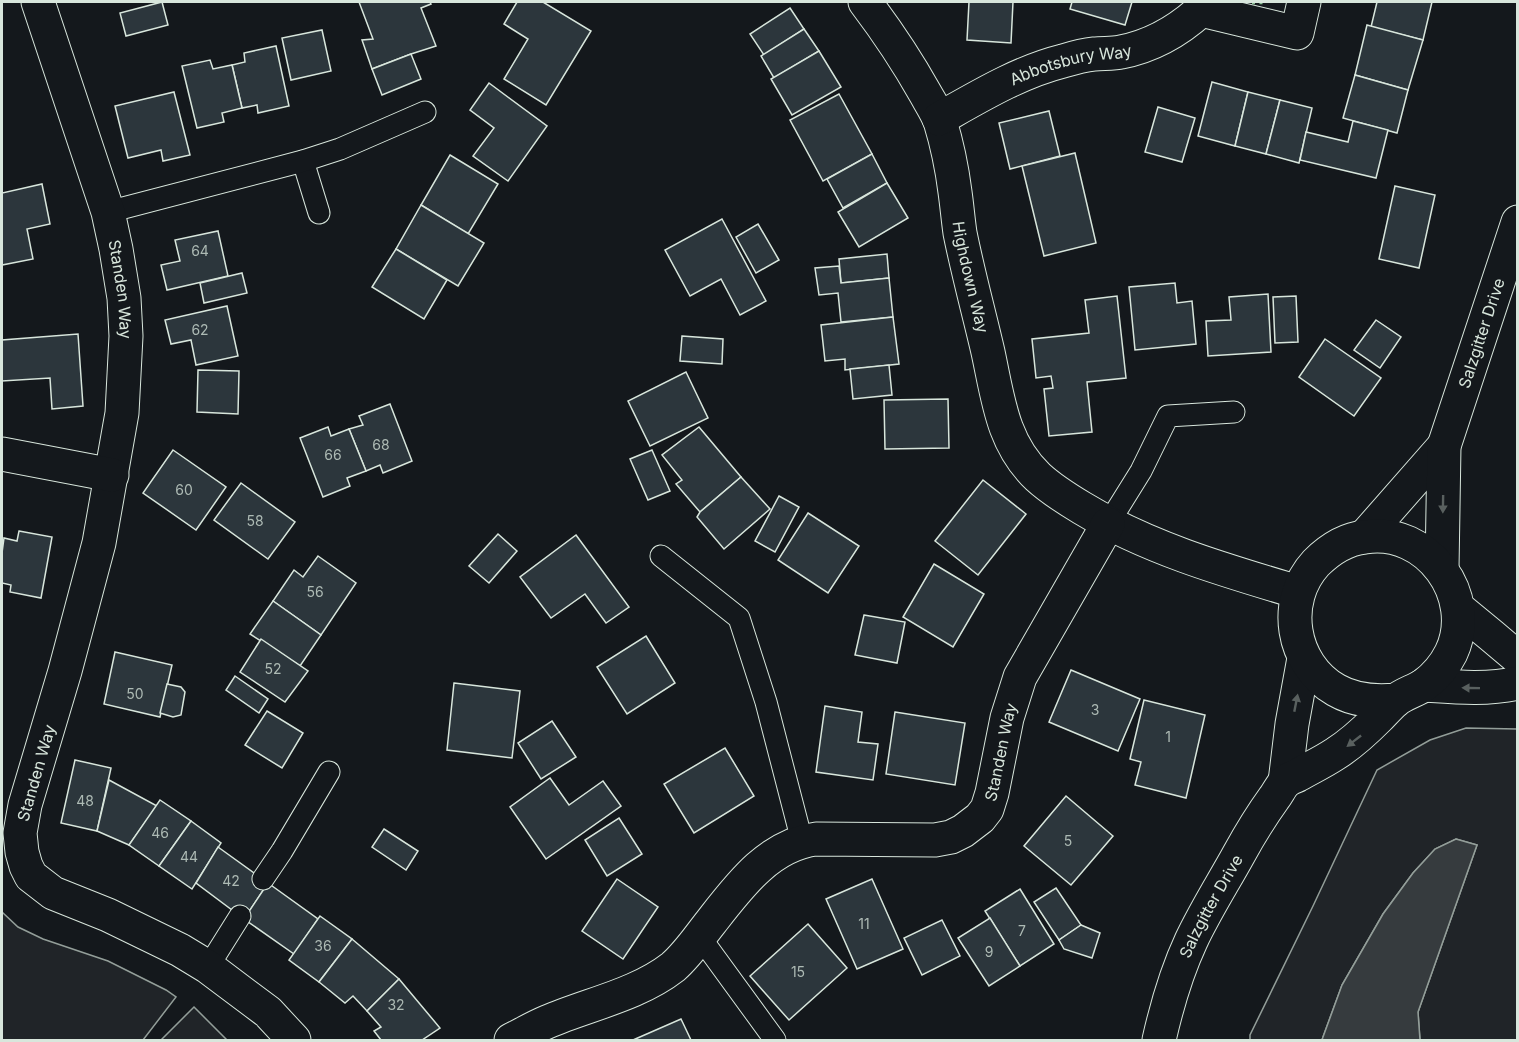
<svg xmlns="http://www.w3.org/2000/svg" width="1519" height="1042" font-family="Inter,sans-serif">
  <rect width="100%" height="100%" fill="#14181c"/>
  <!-- green -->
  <g fill="#202428" stroke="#939e99" stroke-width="1.5">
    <polygon points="1466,728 1517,729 1517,1040 1420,1040 1418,1012 1477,845 1456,839 1435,849 1413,873 1383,914 1342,985 1323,1037 1322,1040 1250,1040 1250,1035 1313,906 1377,770 1430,740"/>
    <polygon points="2,912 18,927 43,939 108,961 166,990 176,997 143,1040 2,1040"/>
    <polygon points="194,1007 227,1040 161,1040"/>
  </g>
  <!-- water -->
  <polygon fill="#363b3e" stroke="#939e99" stroke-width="1.5" points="1456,839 1477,845 1418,1012 1420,1040 1322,1040 1323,1037 1342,985 1383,914 1413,873 1435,849"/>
  <!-- building -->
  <g fill="#2c363c" stroke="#d8e6dc" stroke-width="1.5">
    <polygon points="162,2 168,25 126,36 120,13"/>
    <polygon points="359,2 430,2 431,4 421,8 436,46 411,54 372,69 362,40 373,39"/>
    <polygon points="517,2 543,2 591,31 546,105 504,79 528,39 504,24"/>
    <polygon points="969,2 1013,2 1011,43 967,40"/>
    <polygon points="1072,2 1132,2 1125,25 1070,9"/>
    <polygon points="1377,2 1432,2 1423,40 1371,27"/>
    <polygon points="790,8 804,29 764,55 750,34"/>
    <polygon points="1367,25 1423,40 1408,90 1355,75"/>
    <polygon points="804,29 819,51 774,78 761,56"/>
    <polygon points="322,30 331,71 291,80 282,38"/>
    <polygon points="276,46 289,106 258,113 257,105 242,108 232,65 245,62 244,53"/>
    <polygon points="819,51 841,87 792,115 771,79"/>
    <polygon points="411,54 421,79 382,95 372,69"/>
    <polygon points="210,60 213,69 232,65 242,108 222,113 224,122 197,128 182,66"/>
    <polygon points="1355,75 1408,90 1397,133 1343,118"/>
    <polygon points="1212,82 1248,92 1235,146 1198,136"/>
    <polygon points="489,83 547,126 508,181 473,156 494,128 470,110"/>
    <polygon points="174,92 190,155 163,161 161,150 128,158 115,106"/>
    <polygon points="1248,92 1280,100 1266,154 1235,146"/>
    <polygon points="839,94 872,154 823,181 790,120"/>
    <polygon points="1280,100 1312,108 1299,163 1266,154"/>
    <polygon points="1158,107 1195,118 1182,162 1145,152"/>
    <polygon points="1049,111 1060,156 1010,169 999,123"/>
    <polygon points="1353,121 1388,130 1376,178 1300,160 1306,132 1348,142"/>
    <polygon points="1075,153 1096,243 1044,256 1022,166"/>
    <polygon points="872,154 887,183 843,208 827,179"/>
    <polygon points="450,155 498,184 468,234 421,205"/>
    <polygon points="887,183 908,218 859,247 838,212"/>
    <polygon points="42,184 50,224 27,229 33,259 2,265 2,193"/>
    <polygon points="1395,186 1435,195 1419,268 1379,259"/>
    <polygon points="421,205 484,243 458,286 396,249"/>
    <polygon points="722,219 766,301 740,315 721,279 690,296 665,250"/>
    <polygon points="758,224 779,260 756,273 736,237"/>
    <polygon points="218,231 228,276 167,290 161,265 180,261 175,240"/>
    <polygon points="396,249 447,280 424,319 372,287"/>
    <polygon points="887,254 889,278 841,283 839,259"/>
    <polygon points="839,266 841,283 889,278 893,317 841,322 838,293 819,295 815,268"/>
    <polygon points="242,273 247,293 204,303 200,283"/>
    <polygon points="1175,283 1177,303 1192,301 1196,344 1135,350 1129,287"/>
    <polygon points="1268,294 1271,352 1208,356 1206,321 1231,320 1229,297"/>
    <polygon points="1117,296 1126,378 1087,382 1092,432 1049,436 1044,389 1053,388 1051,376 1036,378 1032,339 1089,333 1085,300"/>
    <polygon points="1296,296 1298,342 1275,343 1273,297"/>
    <polygon points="227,306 238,356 196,365 191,340 171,344 165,320"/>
    <polygon points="893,317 899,364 845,370 845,359 825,361 821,325"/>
    <polygon points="1376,320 1401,337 1380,368 1354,350"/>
    <polygon points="78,334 83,406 52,409 50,378 2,381 2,340"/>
    <polygon points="682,336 723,339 722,364 680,361"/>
    <polygon points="1325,339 1381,378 1354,416 1299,377"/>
    <polygon points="889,365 892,395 853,399 850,369"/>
    <polygon points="198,370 239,371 238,414 197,412"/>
    <polygon points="686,372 708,418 650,446 628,401"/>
    <polygon points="948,399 949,448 885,449 884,400"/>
    <polygon points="390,404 412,461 383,473 380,465 366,471 349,429 363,425 359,416"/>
    <polygon points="328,427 331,436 349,429 366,471 347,478 350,486 323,497 300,438"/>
    <polygon points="699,427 741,477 700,512 676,484 682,480 662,455"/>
    <polygon points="173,450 226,487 196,530 143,493"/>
    <polygon points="652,450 670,491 648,500 630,459"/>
    <polygon points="741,477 770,509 724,549 697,517 700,512"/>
    <polygon points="983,480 1026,514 978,575 935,541"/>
    <polygon points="241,483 295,522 268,559 214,520"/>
    <polygon points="779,496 799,507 775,552 755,541"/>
    <polygon points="808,513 859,546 828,593 778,560"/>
    <polygon points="19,531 52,537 41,598 10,592 11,585 2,583 2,553 4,538 17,541"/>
    <polygon points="498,534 517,551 489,583 469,566"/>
    <polygon points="576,535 629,607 606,623 585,594 551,618 520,577"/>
    <polygon points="318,556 356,583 321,635 273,601 294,570 303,577"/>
    <polygon points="934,564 984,594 953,647 903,617"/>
    <polygon points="273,601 321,635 300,666 250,634"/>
    <polygon points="864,615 905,622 897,663 855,655"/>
    <polygon points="646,636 675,683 627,714 597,667"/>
    <polygon points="261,639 308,671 285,702 240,672"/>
    <polygon points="115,652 172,665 160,717 104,704"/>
    <polygon points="1071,670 1140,699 1118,751 1049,722"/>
    <polygon points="235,676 268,699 259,713 226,690"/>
    <polygon points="454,683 520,691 512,758 447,750"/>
    <polygon points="167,684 181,687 185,692 181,715 173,717 160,713"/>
    <polygon points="1144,700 1205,715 1186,798 1135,785 1141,762 1130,759"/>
    <polygon points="825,706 862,712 858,742 878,744 873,780 816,772"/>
    <polygon points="267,711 303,733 282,768 245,745"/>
    <polygon points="895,712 965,723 955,785 886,774"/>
    <polygon points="552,721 576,757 541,779 518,743"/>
    <polygon points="725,748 754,796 694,833 664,784"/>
    <polygon points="75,760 111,768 97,831 61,823"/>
    <polygon points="550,778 569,805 603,781 621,806 546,859 510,807"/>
    <polygon points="109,780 157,806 129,845 97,831"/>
    <polygon points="1066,796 1113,836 1071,885 1024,846"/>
    <polygon points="160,800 191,821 159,866 129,845"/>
    <polygon points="619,818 642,854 607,876 585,840"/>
    <polygon points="191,821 221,843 192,889 159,866"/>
    <polygon points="384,829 418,851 406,870 372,847"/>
    <polygon points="218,847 268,883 244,919 196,883"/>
    <polygon points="617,879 658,907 623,959 582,931"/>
    <polygon points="872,879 903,949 857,969 826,899"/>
    <polygon points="268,883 318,919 294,954 244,919"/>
    <polygon points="1056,888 1081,925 1059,940 1034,902"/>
    <polygon points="1020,889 1054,944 1020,966 985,911"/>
    <polygon points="320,916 352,939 319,982 289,960"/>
    <polygon points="990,918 1020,966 989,986 958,938"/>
    <polygon points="942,920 960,956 922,975 904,938"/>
    <polygon points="808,924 847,968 789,1020 750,976"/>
    <polygon points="1081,925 1100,933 1092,958 1064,949 1059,940"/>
    <polygon points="352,939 399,979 367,1011 353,996 345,1003 319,982"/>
    <polygon points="399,979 440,1028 422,1040 381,1040 374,1031 381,1027 367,1011"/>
    <polygon points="681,1019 691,1040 633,1040"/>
  </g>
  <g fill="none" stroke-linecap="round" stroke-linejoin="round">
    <!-- lane casing -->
    <g stroke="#d8e6dc" stroke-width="23">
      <g id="lane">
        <polyline points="303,161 319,213"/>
        <polyline points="108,212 303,161 340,149 425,112"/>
        <polyline points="1108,524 1141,471 1168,416 1234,412"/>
        <polyline points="661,556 739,618 766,702 802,841"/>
        <polyline points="263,879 282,851 329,772"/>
        <polyline points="700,937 775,1040"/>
        <polyline points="208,967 240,916"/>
      </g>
    </g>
    <!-- street casing -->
    <g stroke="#d8e6dc" stroke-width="35">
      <g id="street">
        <path id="s1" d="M38,2L108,212L116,249L124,298L126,336L122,413L99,543L65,671L25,805L20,833L22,852L26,866L31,876L53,893L108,915L180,950L208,967L268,1012L294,1040"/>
        <path id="s2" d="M865,2C887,31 907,61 925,93C930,102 936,111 940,121C947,144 952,168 955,192C957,206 958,219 960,233C968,273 979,313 988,352C998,398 1002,443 1038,477C1051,489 1067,499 1082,508C1148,548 1224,570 1298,592"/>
        <path id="s3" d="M939,119C978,97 1019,72 1063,61C1073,58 1084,55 1094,54C1103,53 1113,54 1121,52C1152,46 1178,31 1201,10L1297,33L1304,2"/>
        <polyline points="2,454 112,475"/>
        <polyline points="1458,608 1492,636 1518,658"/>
        <path d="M1424,685C1455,687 1487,690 1518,683"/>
        <path id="s4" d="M511,1040C523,1034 535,1027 547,1022C589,1004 637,995 673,967C688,954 699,937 711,922C739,886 769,845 816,839L935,840L951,837L963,831L980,818L987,809L992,793L1007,718L1020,677L1108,524"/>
      </g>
    </g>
    <!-- secondary casing -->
    <g stroke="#d8e6dc" stroke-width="35">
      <g id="secondary">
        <polyline points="1365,536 1444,446"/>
        <path id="s5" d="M1442,569L1444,446L1518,222"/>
        <polyline points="1285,782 1292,724 1304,658"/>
        <path id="s6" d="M1159,1040C1166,1009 1177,971 1191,941C1205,911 1223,883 1239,854C1250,834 1261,816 1274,798C1278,793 1281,786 1285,782C1288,779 1294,777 1298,775C1310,768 1323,762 1335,754C1351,744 1365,731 1378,718C1384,712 1389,706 1395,701C1403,694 1415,691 1424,685C1435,677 1445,665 1451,653C1478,596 1427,527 1365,537C1346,539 1329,550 1316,563C1281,601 1291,664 1336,690C1355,701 1375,702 1396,700"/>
      </g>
    </g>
    <!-- lane -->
    <use href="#lane" stroke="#14181c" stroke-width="21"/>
    <!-- street -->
    <use href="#street" stroke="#14181c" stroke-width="33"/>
    <!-- secondary -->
    <use href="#secondary" stroke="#14181c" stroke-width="33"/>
    <!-- hedge -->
    <polyline stroke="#8ac095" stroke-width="4.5" stroke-dasharray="3 4.5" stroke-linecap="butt" points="1252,2 1267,2"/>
  </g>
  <!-- one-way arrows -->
  <defs><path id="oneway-solid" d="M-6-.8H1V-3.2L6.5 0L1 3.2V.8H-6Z" transform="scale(1.5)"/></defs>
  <g fill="#59605f">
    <use href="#oneway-solid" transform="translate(1443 504) rotate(91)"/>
    <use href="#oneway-solid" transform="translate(1471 688) rotate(-179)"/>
    <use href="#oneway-solid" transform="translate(1296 703) rotate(-79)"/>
    <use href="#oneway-solid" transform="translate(1354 741) rotate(142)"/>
  </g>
  <g text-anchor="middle" stroke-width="4.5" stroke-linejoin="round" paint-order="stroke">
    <!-- number labels -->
    <g font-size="14" fill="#adbab4">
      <text x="200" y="256">64</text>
      <text x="200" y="335">62</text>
      <text x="381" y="450">68</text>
      <text x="333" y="460">66</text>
      <text x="184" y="495">60</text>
      <text x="255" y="526">58</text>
      <text x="315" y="597">56</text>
      <text x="273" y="674">52</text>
      <text x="135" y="699">50</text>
      <text x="1095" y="715">3</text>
      <text x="1168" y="742">1</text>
      <text x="85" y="806">48</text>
      <text x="160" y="838">46</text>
      <text x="1068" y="846">5</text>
      <text x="189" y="862">44</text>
      <text x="231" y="886">42</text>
      <text x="864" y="929">11</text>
      <text x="1022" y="936">7</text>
      <text x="323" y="951">36</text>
      <text x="989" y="957">9</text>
      <text x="798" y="977">15</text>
      <text x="396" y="1010">32</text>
    </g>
    <!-- street labels -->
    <g font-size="16" fill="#d8e6dc" stroke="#14181c">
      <text dy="6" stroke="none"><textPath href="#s3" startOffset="144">Abbotsbury Way</textPath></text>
      <text dy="6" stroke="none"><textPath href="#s2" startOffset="300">Highdown Way</textPath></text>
      <text dy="6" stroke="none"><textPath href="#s1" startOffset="300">Standen Way</textPath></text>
      <text dy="6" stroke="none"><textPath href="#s5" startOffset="242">Salzgitter Drive</textPath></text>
      <text dy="6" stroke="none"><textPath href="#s4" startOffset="615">Standen Way</textPath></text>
      <text transform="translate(36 773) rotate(-74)" y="6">Standen Way</text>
      <text dy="6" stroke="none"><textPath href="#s6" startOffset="144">Salzgitter Drive</textPath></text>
    </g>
  </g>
  <!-- border -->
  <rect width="1519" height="1042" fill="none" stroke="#d8e6dc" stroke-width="6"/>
</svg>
